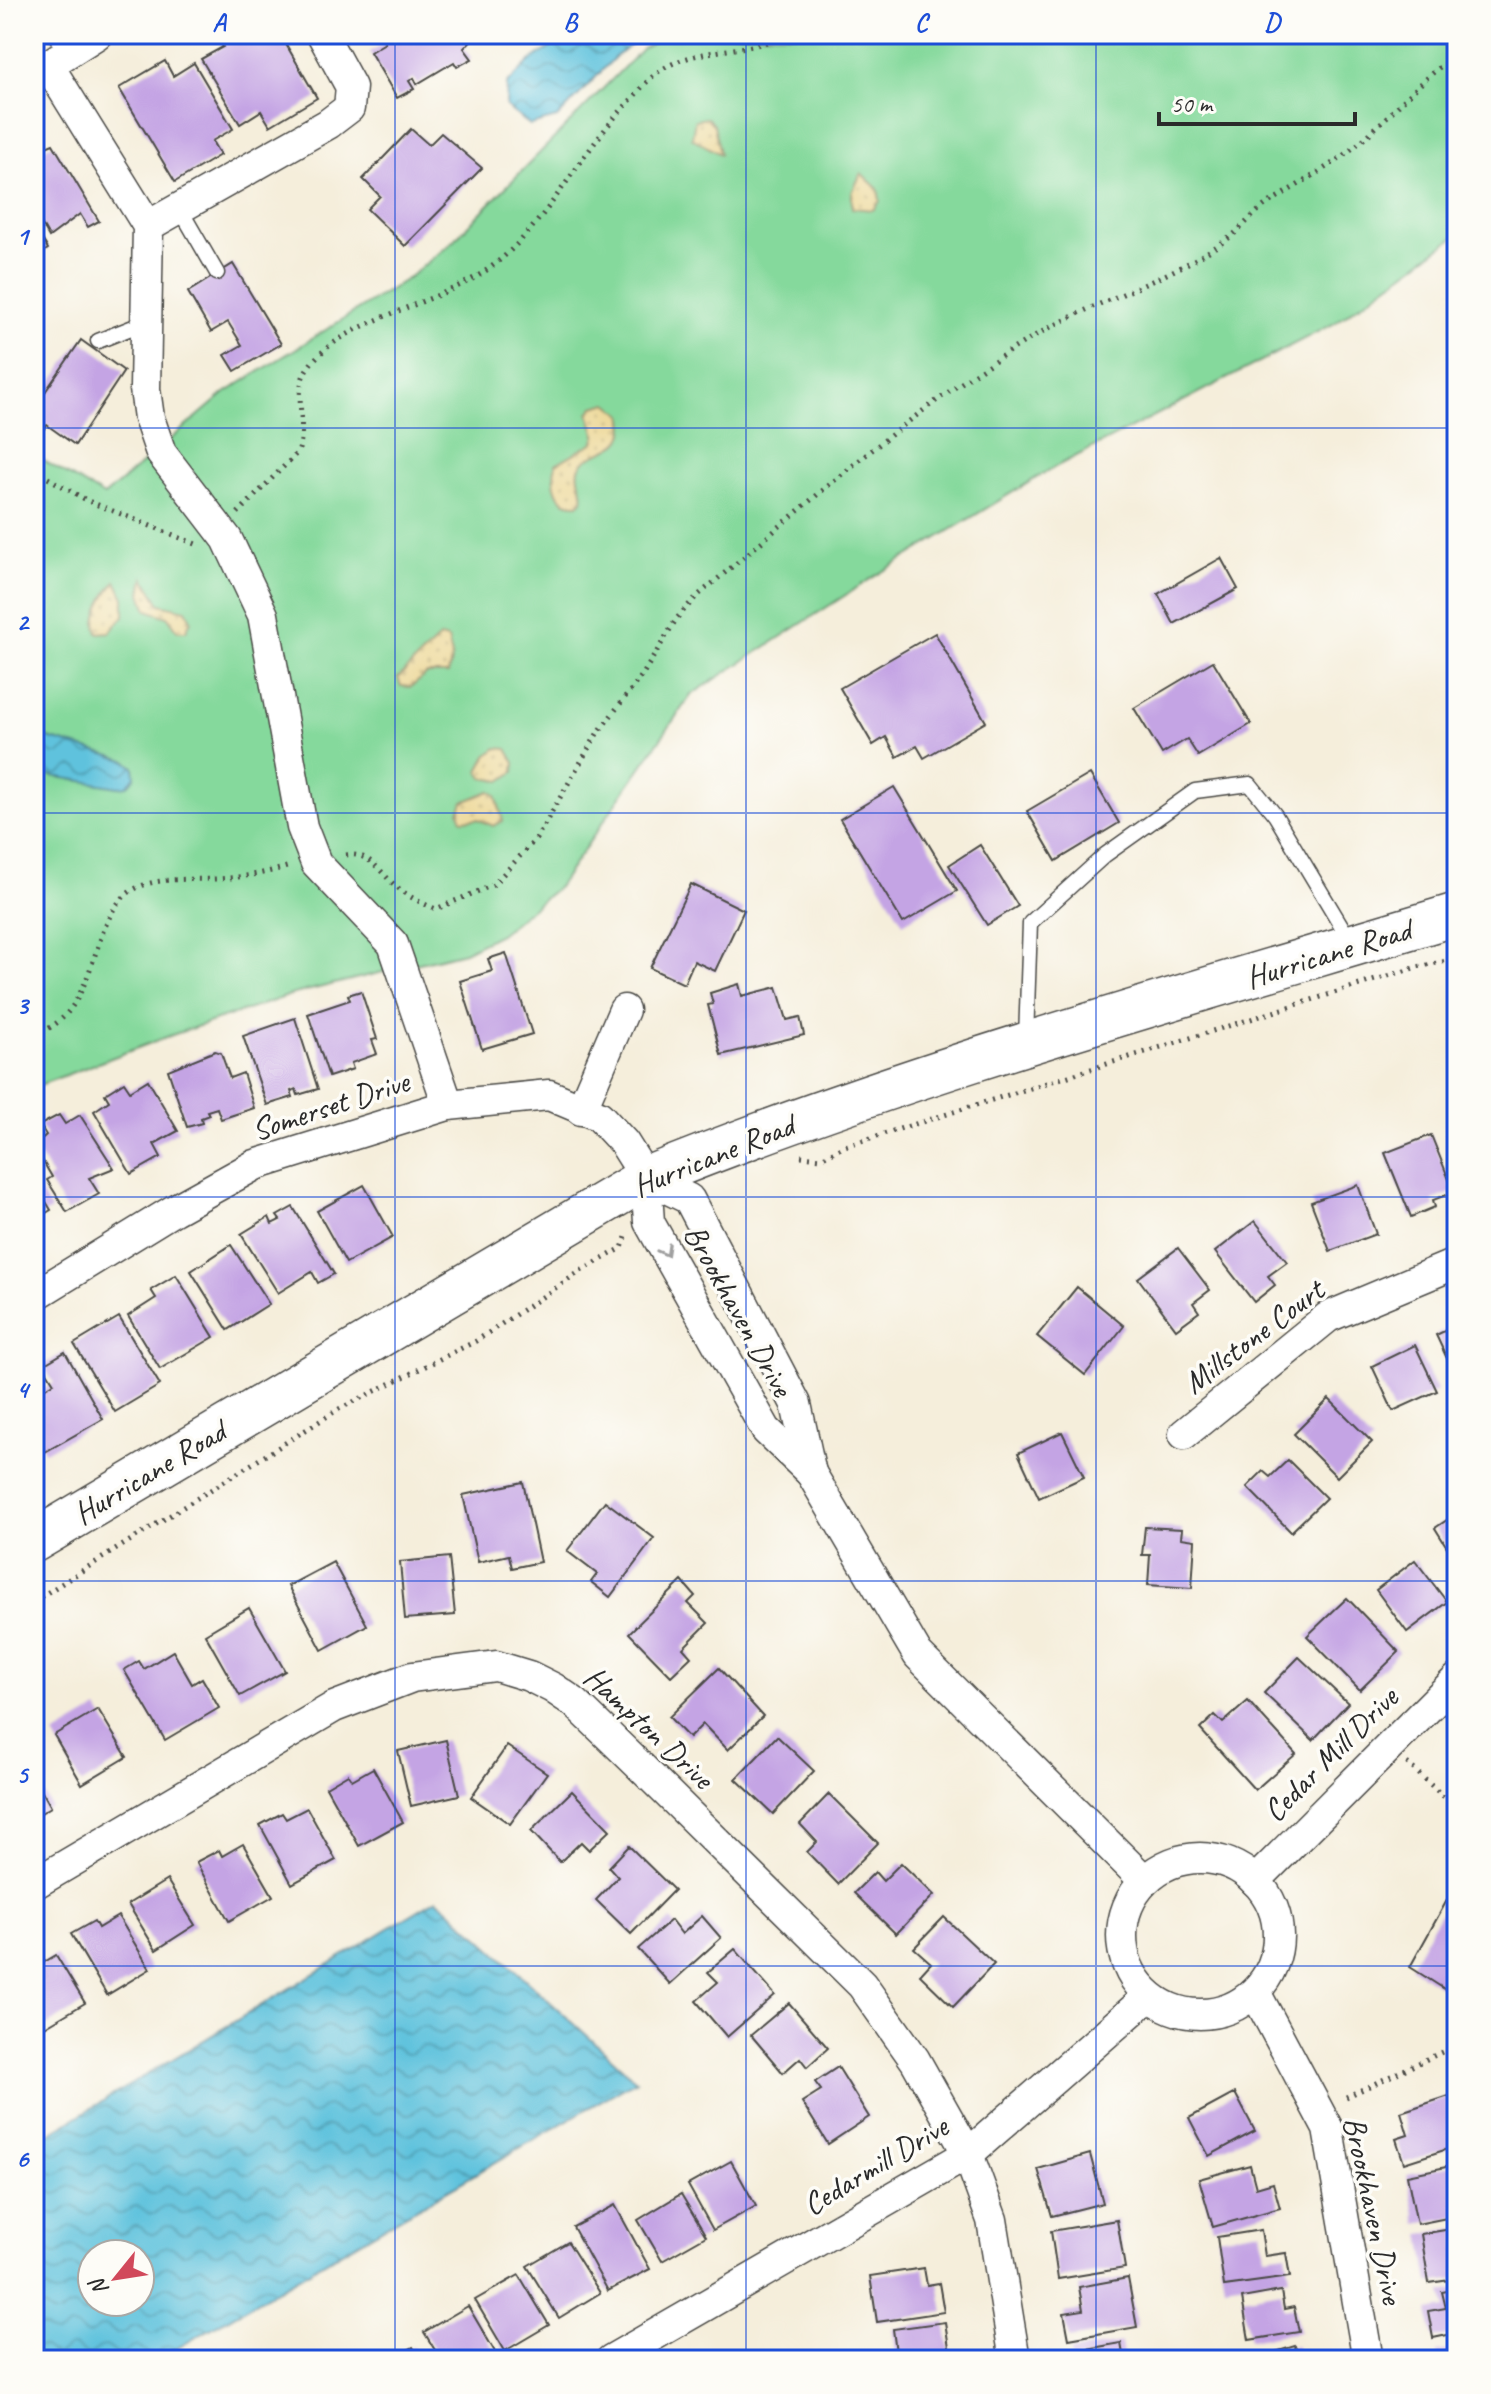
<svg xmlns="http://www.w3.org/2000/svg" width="1491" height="2394" font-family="Caveat,sans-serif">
  <defs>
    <pattern id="sand-dots" width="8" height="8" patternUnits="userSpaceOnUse" patternTransform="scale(2)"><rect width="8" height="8" fill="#eeda9e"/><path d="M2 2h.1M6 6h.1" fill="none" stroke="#cb8" stroke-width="1.8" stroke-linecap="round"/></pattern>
    <pattern id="water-waves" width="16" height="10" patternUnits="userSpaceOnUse" patternTransform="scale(2)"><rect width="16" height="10" fill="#5fc2dd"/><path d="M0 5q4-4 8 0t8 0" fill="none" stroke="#4f9eb3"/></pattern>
  </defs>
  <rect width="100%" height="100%" fill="#fdfcf7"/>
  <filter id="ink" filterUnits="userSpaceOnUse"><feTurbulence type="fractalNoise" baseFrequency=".0125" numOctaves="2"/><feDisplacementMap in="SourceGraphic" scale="16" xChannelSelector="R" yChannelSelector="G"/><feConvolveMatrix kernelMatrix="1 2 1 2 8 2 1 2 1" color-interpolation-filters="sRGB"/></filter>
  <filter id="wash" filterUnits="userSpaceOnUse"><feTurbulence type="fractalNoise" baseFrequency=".006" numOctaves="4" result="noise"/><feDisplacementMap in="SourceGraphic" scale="32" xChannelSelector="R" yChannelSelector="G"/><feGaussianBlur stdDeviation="1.8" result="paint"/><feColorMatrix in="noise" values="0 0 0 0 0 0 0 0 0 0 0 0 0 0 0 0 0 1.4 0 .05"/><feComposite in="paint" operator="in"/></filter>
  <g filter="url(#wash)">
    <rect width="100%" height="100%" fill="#f5eedb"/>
    <!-- grass -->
    <polygon fill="#85d99c" stroke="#588264" stroke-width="2" points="672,34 1457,34 1457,235 1335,323 1051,469 872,578 691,695 558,887 500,934 464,952 294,994 172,1035 34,1087 34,455 104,496 225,393 407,279 448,246 643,48"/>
    <!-- sand -->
    <g fill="url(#sand-dots)" stroke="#8c8264" stroke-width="2">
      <polygon points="707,118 714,125 720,154 692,138 695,120"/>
      <polygon points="861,173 878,189 880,201 873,210 852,208 852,193"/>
      <path d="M608,403L623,415C634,457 587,446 579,469C576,480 585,489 582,500L578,504C555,505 551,482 556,464L594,442L596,435L589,413L594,407Z"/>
      <polygon points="144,578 160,604 186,610 191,620 186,631 178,631 168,617 147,610 141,593"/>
      <path d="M116,581L124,598V616L110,632L98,633C91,617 105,594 116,581Z"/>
      <polygon points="440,637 448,639 452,656 448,674 427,674 411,687 401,686 398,678"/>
      <polygon points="497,748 507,749 515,763 514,772 501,781 483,778 479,771 487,756"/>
      <polygon points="490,791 496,795 503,821 493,826 478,819 462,820 459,812 463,802"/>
    </g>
    <!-- water -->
    <g fill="url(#water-waves)" stroke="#457684" stroke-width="2" fill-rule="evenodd">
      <polygon points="571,34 646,34 615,57 557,118 530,125 506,107 507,84 529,62"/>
      <polygon points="34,734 125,760 134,767 135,777 127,786 118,787 34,773"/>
      <path d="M437,1899L636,2080L157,2360H34V2143ZM92,2254H140V2302H92Z"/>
    </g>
    <g id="blocks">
      <!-- building -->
      <g fill="#c4a4e4">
        <polygon points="215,34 280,34 317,98 270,126 261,111 240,124 201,59 223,47"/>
        <polygon points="380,34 477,34 464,48 472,59 457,67 454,62 417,84 414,78 409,81 414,89 397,98 370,52 385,43"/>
        <polygon points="165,61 173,76 194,63 233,129 212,141 220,155 175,182 119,88"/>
        <polygon points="411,129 429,145 441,133 482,168 405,246 367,209 380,196 363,179"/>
        <polygon points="53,144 99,221 88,227 80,214 49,237 34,211 34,152"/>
        <polygon points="34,226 48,249 34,258"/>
        <polygon points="233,264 281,344 235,371 225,355 242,345 228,322 211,332 188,292"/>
        <polygon points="81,340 124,371 75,445 47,425 43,430 34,423 34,408"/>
        <polygon points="1221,558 1238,589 1174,624 1158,594"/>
        <polygon points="935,633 986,722 924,758 917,746 897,757 886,737 873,745 840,688"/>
        <polygon points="1213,661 1251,724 1198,756 1187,739 1162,754 1134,708"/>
        <polygon points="1090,774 1119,823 1056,861 1027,811"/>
        <polygon points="894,787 957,891 903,923 840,819"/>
        <polygon points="980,845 1018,906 987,925 949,865"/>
        <polygon points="691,884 744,910 715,971 694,961 684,984 650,968"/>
        <polygon points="506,953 532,1034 482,1049 460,981 492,971 488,959"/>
        <polygon points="739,984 742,996 777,987 787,1020 800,1017 804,1035 721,1055 708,1005 713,1004 710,993"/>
        <polygon points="361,991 377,1039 372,1040 377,1054 351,1063 353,1069 329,1077 308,1014 350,1000 348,995"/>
        <polygon points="295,1018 318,1089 298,1095 296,1089 291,1091 293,1097 267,1105 243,1036"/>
        <polygon points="215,1051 221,1053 230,1078 243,1073 254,1108 221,1119 217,1108 207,1111 209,1115 201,1118 202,1123 187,1127 168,1070"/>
        <polygon points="148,1080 178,1131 154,1144 161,1157 131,1174 94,1111 109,1101 105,1094 124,1082 130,1091"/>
        <polygon points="59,1115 65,1124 80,1115 114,1168 89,1178 99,1194 67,1212 47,1180 52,1177 34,1146 46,1135 40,1125"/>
        <polygon points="1431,1135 1454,1192 1433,1200 1435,1207 1411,1217 1385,1153"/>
        <polygon points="34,1182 51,1210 36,1219 34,1216"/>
        <polygon points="364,1185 393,1237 346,1263 317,1211"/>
        <polygon points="1358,1185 1376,1234 1330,1251 1311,1202"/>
        <polygon points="293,1207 334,1274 318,1283 312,1272 278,1293 241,1234 269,1217 272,1224 280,1220 277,1216"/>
        <polygon points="1255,1221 1287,1262 1268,1276 1275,1285 1254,1302 1215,1252"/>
        <polygon points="231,1245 269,1304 228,1330 191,1271"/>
        <polygon points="1178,1248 1210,1290 1193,1303 1199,1312 1176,1329 1138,1278"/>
        <polygon points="176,1275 214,1337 160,1369 128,1316 156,1298 151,1290"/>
        <polygon points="1077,1287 1124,1326 1085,1375 1037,1336"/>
        <polygon points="119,1317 160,1385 115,1412 74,1344"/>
        <polygon points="1457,1325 1457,1380 1436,1335"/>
        <polygon points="1415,1345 1437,1391 1393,1411 1372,1366"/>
        <polygon points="65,1352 103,1419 45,1452 34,1433 34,1381 40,1391 54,1383 43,1365"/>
        <polygon points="1329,1399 1372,1442 1337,1477 1294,1434"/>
        <polygon points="1062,1432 1084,1477 1039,1498 1018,1453"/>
        <polygon points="1288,1460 1326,1498 1291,1532 1247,1487 1263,1471 1270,1477"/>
        <polygon points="523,1482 540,1562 512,1568 509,1555 478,1562 463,1495"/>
        <polygon points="605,1501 654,1538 610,1597 591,1582 597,1574 567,1551"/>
        <polygon points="1450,1518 1457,1529 1457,1563 1435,1528"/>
        <polygon points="1145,1527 1182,1529 1181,1538 1195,1540 1192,1588 1148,1585 1150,1555 1142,1555"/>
        <polygon points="449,1557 455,1615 405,1619 400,1562"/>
        <polygon points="1415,1560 1447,1602 1407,1632 1376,1590"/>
        <polygon points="333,1562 367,1625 322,1650 288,1586"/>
        <polygon points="682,1581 695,1596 688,1603 708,1623 683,1648 691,1657 671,1676 629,1633"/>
        <polygon points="1347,1598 1399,1652 1360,1690 1307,1636"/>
        <polygon points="249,1608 285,1671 240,1696 205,1634"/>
        <polygon points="173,1651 192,1684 202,1678 219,1708 165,1740 124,1670 139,1661 144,1669"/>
        <polygon points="1299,1657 1348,1703 1313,1740 1264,1693"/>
        <polygon points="719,1668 763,1716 728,1750 703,1724 689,1738 669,1717"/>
        <polygon points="1248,1701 1296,1754 1255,1790 1200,1729 1215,1715 1223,1723"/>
        <polygon points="98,1709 127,1757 82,1784 54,1735"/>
        <polygon points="777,1736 814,1771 773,1814 736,1779"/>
        <polygon points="446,1740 459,1795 411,1806 398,1751"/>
        <polygon points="507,1746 547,1773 510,1824 471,1797"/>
        <polygon points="373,1768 403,1822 359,1846 326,1787 348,1774 352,1780"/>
        <polygon points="34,1777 51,1807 34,1817"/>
        <polygon points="572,1791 610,1830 589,1850 581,1842 560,1862 531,1831"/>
        <polygon points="829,1794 878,1843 838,1884 807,1852 817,1842 800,1824"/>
        <polygon points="307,1808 336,1860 292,1884 260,1825 282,1813 286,1819"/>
        <polygon points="243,1844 273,1896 229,1921 196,1862 219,1850 222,1856"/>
        <polygon points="629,1846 674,1890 631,1934 596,1900 618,1877 609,1867"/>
        <polygon points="901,1863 934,1895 896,1934 854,1893 875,1872 883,1881"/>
        <polygon points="167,1880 195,1925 156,1950 128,1904"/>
        <polygon points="1451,1893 1457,1897 1457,1997 1410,1967"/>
        <polygon points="118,1916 150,1969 107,1995 71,1934 94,1921 98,1928"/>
        <polygon points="702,1916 721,1938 670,1984 638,1949 671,1920 682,1934"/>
        <polygon points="944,1917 994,1964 953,2007 920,1975 931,1963 914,1948"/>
        <polygon points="735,1949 775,1995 727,2037 696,2001 718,1982 708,1972"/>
        <polygon points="56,1955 85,2003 43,2028 34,2013 34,1963 36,1967"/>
        <polygon points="789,2003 828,2048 807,2067 800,2058 783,2073 751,2035"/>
        <polygon points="838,2067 869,2117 828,2144 802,2102 821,2090 815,2082"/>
        <polygon points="1235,2093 1255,2131 1209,2156 1189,2118"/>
        <polygon points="1449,2096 1457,2120 1457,2146 1404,2163 1396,2139 1408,2135 1401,2112"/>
        <polygon points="1090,2154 1103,2203 1052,2216 1038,2169"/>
        <polygon points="731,2161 756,2206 713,2230 688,2185"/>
        <polygon points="1250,2165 1256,2188 1273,2183 1280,2208 1213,2227 1199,2179"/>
        <polygon points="1456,2165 1457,2216 1417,2224 1407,2175"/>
        <polygon points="681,2194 706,2236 662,2261 638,2220"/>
        <polygon points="615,2205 650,2269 608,2291 573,2227"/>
        <polygon points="1117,2220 1125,2268 1058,2279 1051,2231"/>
        <polygon points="1457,2228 1457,2279 1429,2283 1421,2234"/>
        <polygon points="1261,2230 1265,2256 1286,2253 1290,2277 1224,2286 1217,2237"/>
        <polygon points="568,2242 600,2293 559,2318 527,2266"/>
        <polygon points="924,2268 927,2285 939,2283 944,2312 877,2322 870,2276"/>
        <polygon points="519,2275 549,2325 505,2351 475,2300"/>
        <polygon points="1128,2278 1137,2327 1069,2339 1064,2313 1083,2310 1079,2287"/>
        <polygon points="1457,2289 1457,2333 1433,2338 1428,2311 1446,2308 1442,2292"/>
        <polygon points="1281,2291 1284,2309 1294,2307 1299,2332 1249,2340 1242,2298"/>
        <polygon points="468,2306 498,2357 493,2360 441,2360 424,2332"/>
        <polygon points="945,2322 951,2360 897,2360 893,2329"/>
        <polygon points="1121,2343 1124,2360 1072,2360 1070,2352"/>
        <polygon points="1295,2346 1300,2360 1253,2360 1252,2359"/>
        <polygon points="413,2347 420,2360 390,2360"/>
        <polygon points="1457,2350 1457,2360 1438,2360 1437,2353"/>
      </g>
    </g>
  </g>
  <g filter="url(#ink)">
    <use href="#blocks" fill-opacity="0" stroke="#494845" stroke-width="2"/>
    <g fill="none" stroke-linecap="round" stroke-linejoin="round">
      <!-- lane casing -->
      <g stroke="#494845" stroke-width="17">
        <g id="lane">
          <polyline points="55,34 66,52"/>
          <polyline points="180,209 217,273"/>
          <polyline points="98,341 146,322"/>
          <polyline points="1026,1039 1030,923 1105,855 1195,791 1250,784 1275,815 1351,942"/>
        </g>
      </g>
      <!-- street casing -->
      <g stroke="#494845" stroke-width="33">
        <g id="street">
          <polyline points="48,65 148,226 145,389 149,418 161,453 227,539 263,615 302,827 316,863 393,944 448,1105"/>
          <polyline points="34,74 97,34"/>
          <polyline points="148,226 328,124 349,108 351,87 322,34"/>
          <polyline points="581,1110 624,1010"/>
          <polyline points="646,1178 689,1199 796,1404 811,1473"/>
          <polyline points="34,1296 174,1210 255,1165 448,1105 549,1095 599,1116 624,1143 646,1178 649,1222 766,1430 811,1473 918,1655 1144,1880"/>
          <polyline points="1184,1434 1328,1317 1457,1263"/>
          <circle cx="1200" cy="1936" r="78"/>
          <polyline points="1255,1881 1457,1679"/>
          <polyline points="34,1884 334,1707 412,1677 496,1666 529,1676 553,1688 575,1703 642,1768 862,1985 915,2060 968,2154 992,2220 1015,2360"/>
          <polyline points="1255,1992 1328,2129 1368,2360"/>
          <polyline points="611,2360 968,2154 1149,1996"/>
        </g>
      </g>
      <!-- secondary casing -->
      <g stroke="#494845" stroke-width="45">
        <path id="secondary" d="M34,1541L646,1178C910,1071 1185,996 1457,914"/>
      </g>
      <!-- path -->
      <g stroke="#494845" stroke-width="5" stroke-dasharray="2 6" stroke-linecap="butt">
        <polyline points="34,470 88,501 196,544"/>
        <path d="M238,513L298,452C308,427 292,391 307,369C341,318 441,305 491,267C548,224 578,155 627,104C638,93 647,79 661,70C700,45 747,55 787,34"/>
        <path d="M346,855C371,852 380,873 397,887C409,897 421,903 436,909L493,885L536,839L597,734L643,674L677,618L696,597C802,509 903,416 1021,344C1087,303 1163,284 1226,240C1241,230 1252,214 1267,204C1303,181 1335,165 1367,136C1397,108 1423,78 1457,54"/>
        <path d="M34,1034C98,1017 89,924 127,894C153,873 198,882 229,878C250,876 270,872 290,866"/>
        <polyline points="801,1156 821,1158 845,1146 1417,967 1457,959"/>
        <polyline points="34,1601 339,1409 476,1341 581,1271 622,1248 626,1237"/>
        <polyline points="1407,1763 1457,1809"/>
        <polyline points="1346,2097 1457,2045"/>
      </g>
      <!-- lane -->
      <use href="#lane" stroke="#fff" stroke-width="14"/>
      <!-- street -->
      <use href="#street" stroke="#fff" stroke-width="30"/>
      <!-- secondary -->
      <use href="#secondary" stroke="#fff" stroke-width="42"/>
    </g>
    <!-- one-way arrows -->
    <defs><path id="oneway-chevron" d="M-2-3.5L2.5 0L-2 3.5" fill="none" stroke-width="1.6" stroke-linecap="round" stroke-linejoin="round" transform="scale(2)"/></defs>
    <use stroke="#a0a0a0" href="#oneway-chevron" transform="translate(665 1251) rotate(61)"/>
  </g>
  <!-- grid -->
  <path fill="none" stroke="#1d4ed8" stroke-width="2" stroke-opacity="0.55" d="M395,34V2360M746,34V2360M1096,34V2360M34,428H1457M34,813H1457M34,1197H1457M34,1581H1457M34,1966H1457"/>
  <g text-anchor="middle" stroke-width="7" stroke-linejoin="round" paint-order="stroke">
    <!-- street labels -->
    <g font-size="32" fill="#2b2b2b" stroke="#fdfcf7">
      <text transform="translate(1328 953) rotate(-17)" y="11">Hurricane Road</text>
      <text transform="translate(330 1105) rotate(-18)" y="11">Somerset Drive</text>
      <text transform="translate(713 1155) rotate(-22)" y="11">Hurricane Road</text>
      <text transform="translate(739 1310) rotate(61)" y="11">Brookhaven Drive</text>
      <text transform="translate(1253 1336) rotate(-37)" y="11">Millstone Court</text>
      <text transform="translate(149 1472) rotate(-31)" y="11">Hurricane Road</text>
      <text transform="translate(649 1727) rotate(43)" y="11">Hampton Drive</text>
      <text transform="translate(1330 1754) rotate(-45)" y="11">Cedar Mill Drive</text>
      <text transform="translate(875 2165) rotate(-31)" y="11">Cedarmill Drive</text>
      <text transform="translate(1374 2210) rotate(78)" y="11">Brookhaven Drive</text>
    </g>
  </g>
  <!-- margin -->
  <rect width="1491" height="2394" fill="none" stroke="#fdfcf7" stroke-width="88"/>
  <!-- north arrow -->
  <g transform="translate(116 2278) rotate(240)"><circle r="38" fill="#fdfcf7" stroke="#a9a8a5" stroke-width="2"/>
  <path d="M0-6L14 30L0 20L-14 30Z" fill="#d1495b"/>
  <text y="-12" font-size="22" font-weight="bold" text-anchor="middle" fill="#2b2b2b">N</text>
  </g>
  <!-- scale -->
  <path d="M1159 112v12h196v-12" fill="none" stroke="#2b2b2b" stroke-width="4"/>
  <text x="1171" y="112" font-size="24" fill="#2b2b2b" stroke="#fdfcf7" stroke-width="6" paint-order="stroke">50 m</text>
  <rect x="44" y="44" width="1403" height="2306" fill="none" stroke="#1d4ed8" stroke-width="3"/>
  <g font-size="26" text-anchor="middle" font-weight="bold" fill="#1d4ed8">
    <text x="219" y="31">A</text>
    <text x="570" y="31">B</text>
    <text x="921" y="31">C</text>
    <text x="1272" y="31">D</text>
    <text x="22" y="245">1</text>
    <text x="22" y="630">2</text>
    <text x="22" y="1014">3</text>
    <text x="22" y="1398">4</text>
    <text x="22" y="1783">5</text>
    <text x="22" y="2167">6</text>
  </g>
</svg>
